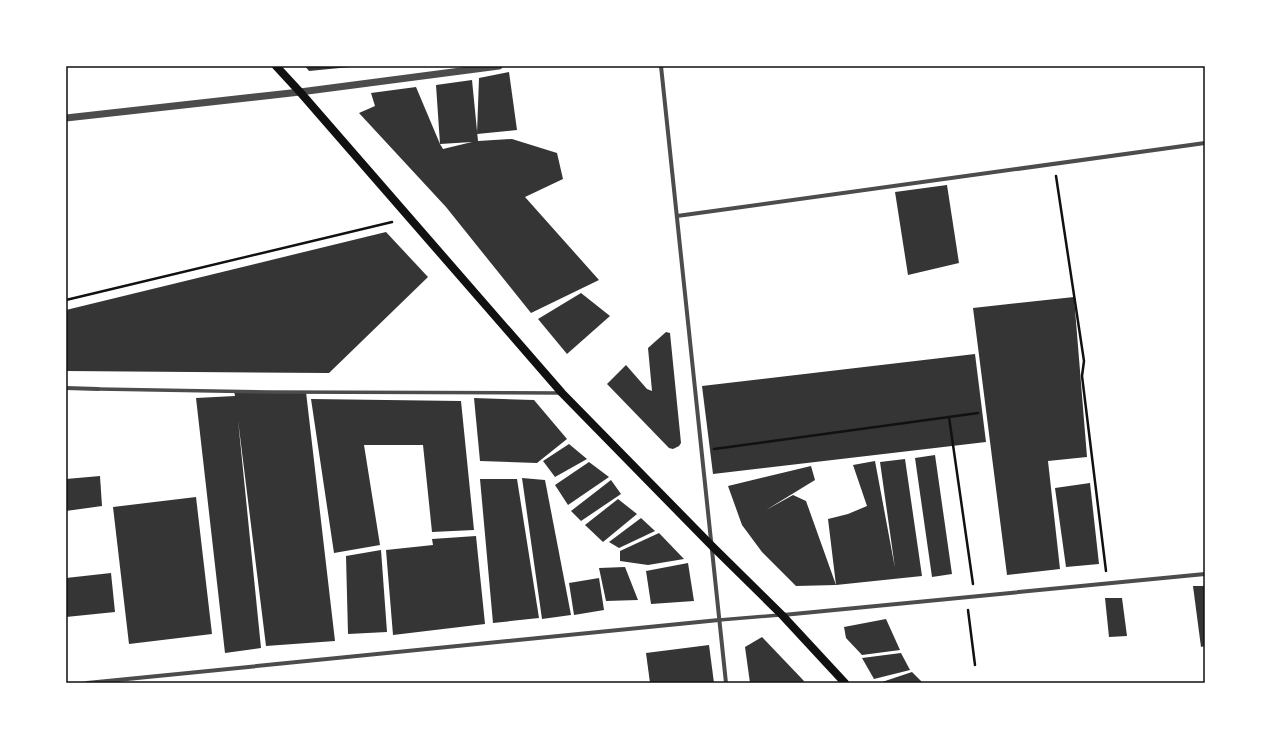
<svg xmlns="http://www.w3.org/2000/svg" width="1271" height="749" font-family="Raleway,sans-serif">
  <rect width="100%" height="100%" fill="#fff"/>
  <!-- building -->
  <g fill="#353535" fill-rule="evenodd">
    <polygon points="305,66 350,66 350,67 309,71"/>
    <polygon points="509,72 517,130 477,134 479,78"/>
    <path d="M472,80L478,141L512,139L557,153L563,179L525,197L599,280L531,313L446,207L359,113L375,106L371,93L416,87L440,144L436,85ZM472,142L443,149L440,144Z"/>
    <polygon points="947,185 959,263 908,275 895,192"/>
    <polygon points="386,232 428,277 329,373 66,371 66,310"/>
    <polygon points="581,293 610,316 567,354 538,319"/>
    <polygon points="1074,297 1087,457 1048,461 1060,569 1007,575 973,308"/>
    <polygon points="666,332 670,333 681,443 679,446 673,449 669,448 607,384 626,365 647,389 652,391 648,348"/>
    <polygon points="975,354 986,442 713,474 702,386"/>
    <polygon points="234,391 306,392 335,641 266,646 238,420 261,648 225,653 196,398 235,396"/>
    <polygon points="474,398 534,400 567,439 537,463 480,461"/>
    <polygon points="311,399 461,401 474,530 432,532 423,445 364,445 380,545 334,553"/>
    <polygon points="569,444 587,459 555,477 543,461"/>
    <polygon points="935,455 952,574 932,577 915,458"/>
    <polygon points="905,459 922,576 836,585 828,519 848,514 867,506 853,465 875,461 895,568 880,462"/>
    <polygon points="589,462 609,477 568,505 555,485"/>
    <polygon points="811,466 815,480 766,510 793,495 806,501 836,585 796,586 762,552 742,525 728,486"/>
    <polygon points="100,476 102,506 66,511 66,479"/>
    <polygon points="522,478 545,480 571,615 542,619"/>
    <polygon points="480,479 517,479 539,618 493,623"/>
    <polygon points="611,480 621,494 581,521 571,511"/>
    <polygon points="1090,483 1099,564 1066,567 1055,488"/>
    <polygon points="196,497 212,634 129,644 113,507"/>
    <polygon points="618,499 637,514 603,542 585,525"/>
    <polygon points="641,518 655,531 619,548 609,542"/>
    <polygon points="659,533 684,559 648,565 620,561 620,551"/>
    <polygon points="476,536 485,624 393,635 386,550 433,545 432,539"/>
    <polygon points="381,550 387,632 348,634 346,556"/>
    <polygon points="688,563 694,601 651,604 646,571"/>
    <polygon points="625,567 638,600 606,601 599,568"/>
    <polygon points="111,573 115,612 66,617 66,578"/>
    <polygon points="599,578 604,610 574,615 569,583"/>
    <polygon points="1193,586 1205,586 1205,646 1201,647"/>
    <polygon points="1105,598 1122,598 1127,636 1109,637"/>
    <polygon points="886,619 900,650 862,655 846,638 844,627"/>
    <polygon points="762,637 804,681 802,683 750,683 745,647"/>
    <polygon points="709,645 714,683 650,683 646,653"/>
    <polygon points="901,653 910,670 874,679 862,658"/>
    <polygon points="912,672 923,683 879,683"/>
  </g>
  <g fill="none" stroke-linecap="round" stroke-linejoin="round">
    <!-- path -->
    <g stroke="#111" stroke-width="2.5">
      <polyline points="1056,176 1084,361 1082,376 1106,571"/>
      <polyline points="66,300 392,222"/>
      <polyline points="949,417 973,584"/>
      <polyline points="714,449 978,413"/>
      <polyline points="968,610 975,665"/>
    </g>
    <!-- pedestrian -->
    <g stroke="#4c4c4c" stroke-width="3.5">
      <polyline points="98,389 269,392 561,393"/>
      <polyline points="719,620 780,615"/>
    </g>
    <!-- minor -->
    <g stroke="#4c4c4c" stroke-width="4">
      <polyline points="661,66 726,683"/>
      <polyline points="677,216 1205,143"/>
      <polyline points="66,388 98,389"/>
      <polyline points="783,615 1205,574"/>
      <polyline points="87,683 719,620"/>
    </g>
    <!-- tertiary -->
    <polyline stroke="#4c4c4c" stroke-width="7" points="66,118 300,92 499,66"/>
    <!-- secondary -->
    <polyline stroke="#111" stroke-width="8" points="276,66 300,92 562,393 711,545 782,615 845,683"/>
  </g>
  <!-- border -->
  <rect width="1271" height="749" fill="none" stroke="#ffffff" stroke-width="134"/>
  <rect x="67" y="67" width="1137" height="615" fill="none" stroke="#111" stroke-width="1.5"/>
</svg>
